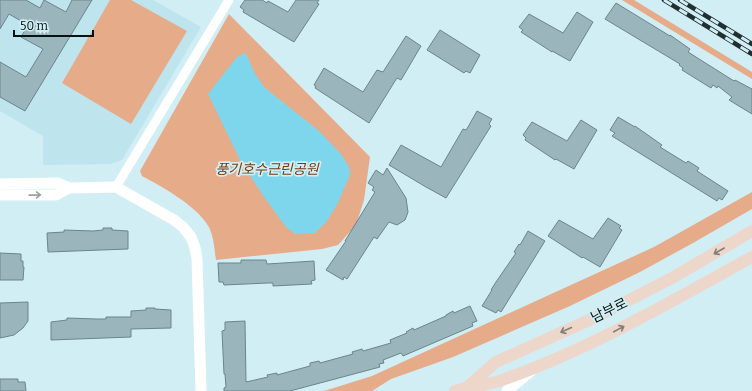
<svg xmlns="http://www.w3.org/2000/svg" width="752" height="391" font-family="Bitter,'Noto Sans KR',serif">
  <rect width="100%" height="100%" fill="#d1eef5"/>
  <!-- built -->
  <polygon fill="#bee4ee" points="0,0 153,0 201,27 122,160 110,164 43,165 43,136 0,111"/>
  <!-- green -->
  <g fill="#e6ab89">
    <polygon points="110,0 131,0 187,31 131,124 62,83"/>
    <polygon points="622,0 634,0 752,72 752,79"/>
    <path d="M229,14L370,157L364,200L356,225L338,245L322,249L216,260C214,248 214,234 207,224C195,205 161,186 142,176L140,171Z"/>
    <polygon points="752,192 752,209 693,243 640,272 570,306 453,357 391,379 372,391 324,391 372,376 654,247"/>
  </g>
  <!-- water -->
  <polygon fill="#7ed6ec" points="246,53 254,72 264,87 319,131 341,154 349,167 350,175 337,205 327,221 315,233 295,234 286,227 264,197 241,162 208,94 237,57"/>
  <!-- building -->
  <g fill="#9ab5bc" stroke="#6b858c">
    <polygon points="0,0 26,0 40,8 44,0 66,12 72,0 92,0 25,111 0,97 0,62 26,77 43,49 21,37 28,25 9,14 0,29"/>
    <polygon points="245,0 262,0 267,3 268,1 288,12 296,0 319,0 317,3 319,4 294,42 243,12 244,10 240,7"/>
    <polygon points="616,3 670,36 670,35 690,49 688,52 734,81 735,80 752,89 752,114 729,100 732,97 718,86 717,88 713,85 711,88 682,70 683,68 679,65 680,64 605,19"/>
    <polygon points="577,12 593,22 570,61 552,51 552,52 521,32 523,30 519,27 529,14 563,33"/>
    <polygon points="440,30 480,55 470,73 466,71 464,73 427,50"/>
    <polygon points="406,36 421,46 401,80 397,78 395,81 369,123 315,88 316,86 314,85 324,68 363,92 377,70 383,72"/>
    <polygon points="477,111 492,119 489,124 491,126 446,198 426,187 389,165 401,145 441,167 463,129 466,130 468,127"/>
    <polygon points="618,117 635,127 635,126 662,145 660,147 686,163 688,161 699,168 697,171 728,191 722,200 719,198 717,201 612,136 615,133 610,130"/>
    <polygon points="581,120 597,130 574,169 556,159 555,160 525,140 526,138 523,135 532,122 567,141"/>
    <polygon points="387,168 406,198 408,212 405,220 397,225 389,222 377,239 374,237 347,279 344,277 343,280 326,270 346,241 345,241 375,192 372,190 374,187 368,183 376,170 383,175"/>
    <polygon points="608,218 621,226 619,228 622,230 600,267 583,257 582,258 548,236 559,220 593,239"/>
    <polygon points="103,228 112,228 112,230 128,231 128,249 48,252 47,233 64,232 64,230 93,231 103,230"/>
    <polygon points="528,231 545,241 501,312 498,310 496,313 482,306 492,290 491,290 496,282 516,253 514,252 519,244 520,245"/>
    <polygon points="0,253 21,254 21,261 23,261 23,267 24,267 23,280 0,280"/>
    <polygon points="241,260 266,260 267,264 314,261 315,280 311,281 312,284 273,286 273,283 268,283 224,285 223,282 219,282 218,263 241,263"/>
    <polygon points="28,302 28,321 23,328 14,335 0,338 0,303"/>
    <polygon points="470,306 477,321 472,323 473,326 403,356 401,353 383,360 384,363 379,364 380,367 290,391 224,391 224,388 226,387 225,374 224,374 222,331 225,330 225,322 245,321 246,382 268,377 267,375 277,373 277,375 310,366 310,363 319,361 320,363 353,354 352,352 362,349 363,351 391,343 390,340 407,333 406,332 413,328 414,330 446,316 446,315 453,311 454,313"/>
    <polygon points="146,308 155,308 155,309 171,310 171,328 131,329 131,337 51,340 51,322 67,320 67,318 97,319 106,319 106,317 131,317 131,311 146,310"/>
    <polygon points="0,379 18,379 18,382 25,382 26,391 0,391"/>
  </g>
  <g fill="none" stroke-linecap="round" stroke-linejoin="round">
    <!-- minor -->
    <polyline stroke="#fff" stroke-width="9" points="116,187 229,0"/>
    <!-- tertiary -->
    <g stroke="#fff" stroke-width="11">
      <polyline points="0,184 58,183 69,188 116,187 174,220 183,227 191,237 195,248 197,259 201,391"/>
      <polyline points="0,195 56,195 69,188"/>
      <polyline points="507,391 531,371"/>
    </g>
    <!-- secondary -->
    <g stroke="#ecd7ca" stroke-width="12">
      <polyline points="466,388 496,362 596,317 672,278 752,231"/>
      <path d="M455,391C470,386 487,386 502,380C590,349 671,302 752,257"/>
    </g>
    <!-- rail casing -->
    <g stroke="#222f31" stroke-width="4.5">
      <g id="rail">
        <polyline points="664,0 752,54"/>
        <polyline points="680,0 752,44"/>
      </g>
    </g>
    <!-- rail -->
    <use href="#rail" stroke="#d1eef5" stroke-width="3" stroke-dasharray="9" stroke-linecap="butt"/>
  </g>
  <!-- one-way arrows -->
  <defs><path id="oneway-shaft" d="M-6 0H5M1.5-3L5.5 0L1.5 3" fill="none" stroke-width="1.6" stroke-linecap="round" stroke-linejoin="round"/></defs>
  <use stroke="#9ca0a1" href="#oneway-shaft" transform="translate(35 195) rotate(-1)"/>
  <g stroke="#857e78">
    <use href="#oneway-shaft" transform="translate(719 251) rotate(150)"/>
    <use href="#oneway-shaft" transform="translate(619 329) rotate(-28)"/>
    <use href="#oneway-shaft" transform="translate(566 330) rotate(156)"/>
  </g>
  <g text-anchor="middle" stroke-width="3.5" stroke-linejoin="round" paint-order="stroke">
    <!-- park labels -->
    <g font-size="14" font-style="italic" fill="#743a10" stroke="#d1eef5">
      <text x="267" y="174">풍기호수근린공원</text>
    </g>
    <!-- street labels -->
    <g font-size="14" fill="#071113" stroke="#d1eef5">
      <text transform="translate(609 310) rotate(-26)" y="5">남부로</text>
    </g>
  </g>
  <!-- scale -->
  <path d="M14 30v6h79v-6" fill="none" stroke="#071113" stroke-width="2"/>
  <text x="20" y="30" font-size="12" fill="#071113" stroke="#d1eef5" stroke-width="3" paint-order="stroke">50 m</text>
</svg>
